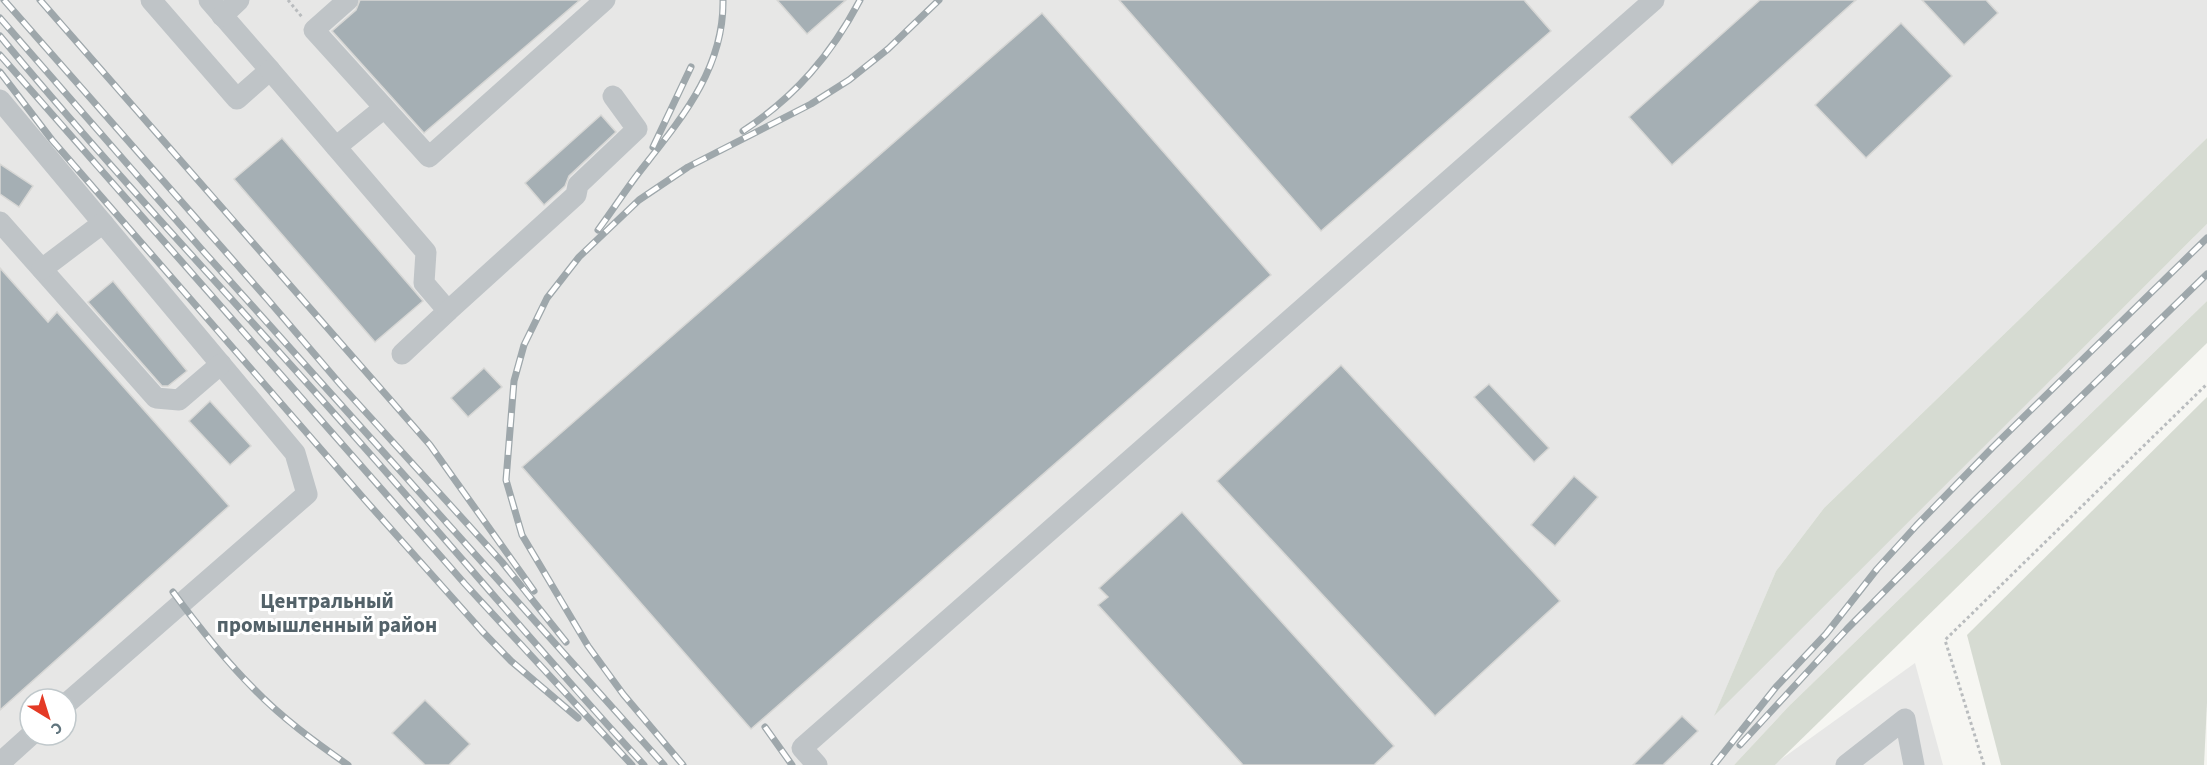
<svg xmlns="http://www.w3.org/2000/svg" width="2207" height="765" font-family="'Source Sans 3',sans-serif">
  <rect width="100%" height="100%" fill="#f6f6f2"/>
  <!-- built -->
  <g fill="#e7e7e6" fill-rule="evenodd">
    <path d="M0,0H2207V138L1824,508L1776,571L1715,714L2207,224V301L1789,706L1734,765H0ZM30,699H66V735H30Z"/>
    <polygon points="1915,663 1943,765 1775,765 1776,763"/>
  </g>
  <!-- green -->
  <g fill="#d6dbd2">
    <polygon points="2207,138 2207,224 1714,716 1776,571 1824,508"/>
    <polygon points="2207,301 2207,343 1775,765 1734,765 1789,706"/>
    <polygon points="2207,397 2207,703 2204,765 2001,765 1967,635"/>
  </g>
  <!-- building -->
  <g fill="#a5afb4" stroke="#d7d7d5" stroke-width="1.5">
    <polygon points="360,0 580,0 424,133 332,31 356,10"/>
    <polygon points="777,0 846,0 807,34"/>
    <polygon points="1119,0 1524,0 1551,31 1321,231"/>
    <polygon points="1760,0 1856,0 1672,165 1629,117"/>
    <polygon points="1922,0 1986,0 1998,13 1964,45"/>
    <polygon points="1042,13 1271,275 751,729 522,467"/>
    <polygon points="1901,23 1952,76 1866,158 1815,105"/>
    <polygon points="601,115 616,132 569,176 565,186 544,205 525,183"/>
    <polygon points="282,138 423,301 375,342 234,179"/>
    <polygon points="0,164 33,186 19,207 0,194"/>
    <polygon points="0,268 48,322 57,312 229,506 0,710"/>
    <polygon points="113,281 187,371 168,386 162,386 88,302"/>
    <polygon points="1341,365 1560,601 1435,716 1217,481"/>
    <polygon points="484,368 502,387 468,417 451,398"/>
    <polygon points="1489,384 1549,448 1534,462 1474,397"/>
    <polygon points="210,401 251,446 230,465 189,421"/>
    <polygon points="1574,476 1598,497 1555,546 1531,525"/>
    <polygon points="1182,512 1394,746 1374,765 1243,765 1098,605 1108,597 1099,588"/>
    <polygon points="425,700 470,744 449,765 425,765 392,733"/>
    <polygon points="1682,716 1698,731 1663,765 1633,765"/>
  </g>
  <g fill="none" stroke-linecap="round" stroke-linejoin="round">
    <!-- path -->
    <g stroke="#b9bcbe" stroke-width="3" stroke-dasharray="3 3" stroke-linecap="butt">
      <polyline points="288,0 302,17"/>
      <polyline points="1984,765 1945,640 2207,384"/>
    </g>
    <!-- minor -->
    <g stroke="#bfc4c7" stroke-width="21">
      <polyline points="151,0 237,99 270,70 209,0"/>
      <polyline points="348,0 314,30 429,157 605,0"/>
      <polyline points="222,16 239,0"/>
      <polyline points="270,70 426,252 424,283 448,311 402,354"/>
      <polyline points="0,100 295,453 307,494 66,704"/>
      <polyline points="336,147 384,108"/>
      <polyline points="0,222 156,398 179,400 221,364"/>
      <polyline points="42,269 103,223"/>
      <polyline points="448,311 576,195 578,185 637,129 613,96"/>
      <polyline points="0,763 31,735"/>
      <polyline points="817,765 802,748 1654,0"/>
      <polyline points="1846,765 1905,719 1914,765"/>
    </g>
    <!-- rail casing -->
    <g stroke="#9ea7ab" stroke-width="7">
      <g id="rail">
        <polyline points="4,0 269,301 341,385 502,562 566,642"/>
        <polyline points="40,0 430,445 534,591"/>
        <polyline points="0,18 204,252 664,765"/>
        <path d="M0,36C111,170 231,297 347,428C447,540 543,655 644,765"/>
        <polyline points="0,55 465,584 632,765"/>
        <polyline points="0,72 52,140 366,501 482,631 511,661 578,718"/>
        <path d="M743,131C795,97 831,55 860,0"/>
        <polyline points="653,147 691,67"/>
        <path d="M598,230C613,210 626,189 641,170C681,119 724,69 723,0"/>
        <path d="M173,592C198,626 224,659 254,689C282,718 315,742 348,765"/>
        <polyline points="765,727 792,765"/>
        <polyline points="1740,745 1847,629 1977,498 2207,274"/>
        <polyline points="683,765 623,694 588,646 522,535 506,480 514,381 524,345 547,298 579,257 639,200 688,167 811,104 849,80 888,49 939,0"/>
        <polyline points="1714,765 1776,687 1826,634 1877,569 1916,526 1992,448 2207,238"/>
      </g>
    </g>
    <!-- rail -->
    <use href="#rail" stroke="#fff" stroke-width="4.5" stroke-dasharray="14" stroke-linecap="butt"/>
  </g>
  <g text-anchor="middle" stroke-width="6" stroke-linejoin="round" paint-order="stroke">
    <!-- quarter labels -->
    <g font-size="21" font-weight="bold" fill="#536269" stroke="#fff">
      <text x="327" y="608">Центральный<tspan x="327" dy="24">промышленный район</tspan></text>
    </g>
  </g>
  <!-- north arrow -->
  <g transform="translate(48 717) rotate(142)"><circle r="28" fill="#ffffff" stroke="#c0c8cb" stroke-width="1.5"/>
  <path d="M0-4.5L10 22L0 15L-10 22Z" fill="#e43a25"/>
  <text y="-9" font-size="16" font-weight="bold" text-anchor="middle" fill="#61757e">С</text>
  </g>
</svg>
